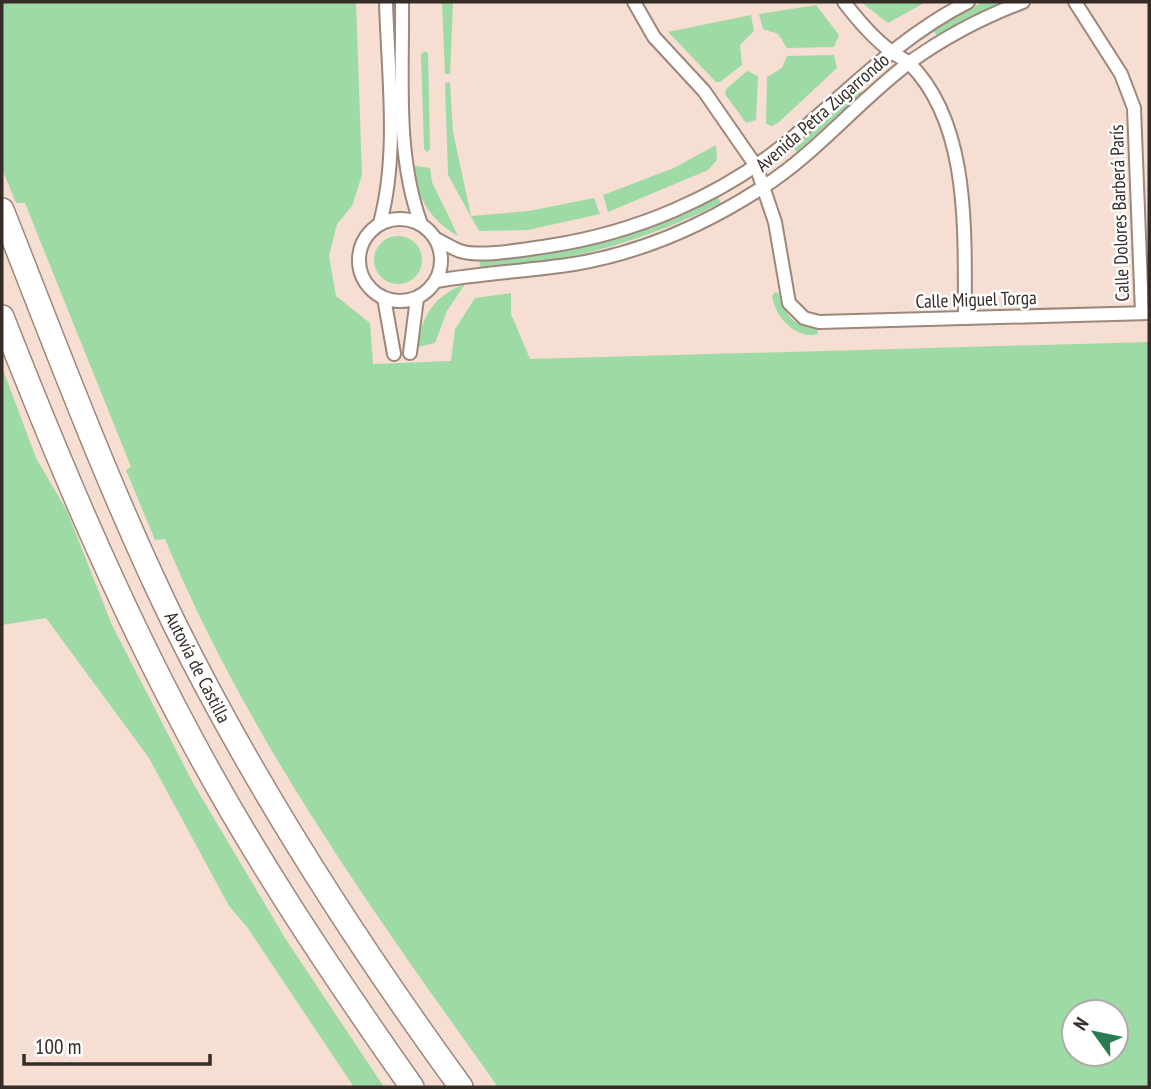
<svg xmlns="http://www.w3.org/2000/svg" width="1151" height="1089" font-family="'PT Sans Narrow',sans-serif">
  <rect width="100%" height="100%" fill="#f6ded2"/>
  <!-- green -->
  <g fill="#9ddaa6" fill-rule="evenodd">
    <path d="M2,2H356L362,175L352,206L337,224L329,256L336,296L370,323L373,364L451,361L455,329L475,298L511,293V314L530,359L1149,342V1087H498C373,912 248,739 165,539L155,540L126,470L131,467L25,203H16L2,169ZM1074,1012H1116V1054H1074Z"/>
    <polygon points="442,2 453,2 450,74 445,74"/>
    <polygon points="861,2 926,2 888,23"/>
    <polygon points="983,2 1004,2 937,36 933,29"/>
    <polygon points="816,5 839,35 834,47 787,48 778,34 763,29 759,14"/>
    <polygon points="751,15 754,31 740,45 742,65 720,82 716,82 668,32"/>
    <polygon points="424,51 428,53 430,149 427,152 424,149 421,55"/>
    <polygon points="834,55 837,68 779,122 772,126 766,124 767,77 782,68 787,56"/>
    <polygon points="747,71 758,76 756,120 746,123 725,94 726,89"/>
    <polygon points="450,82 453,132 471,216 529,211 594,198 600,214 528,230 479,231 448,175 445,83"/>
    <polygon points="857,88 862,93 797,152 793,147"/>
    <polygon points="716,145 717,160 708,170 608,212 603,195 674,168"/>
    <path d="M411,165L430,168L432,182L458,236C429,219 418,198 411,165Z"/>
    <path d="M717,196L721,203C644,241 565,265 480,267L479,259C562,260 644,234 717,196Z"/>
    <circle cx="398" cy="260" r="24"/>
    <path d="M465,284L447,311L435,343L418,347C421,316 435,295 465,284Z"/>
    <path d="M775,292L779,293C783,313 795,329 817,328L818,334C795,340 775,316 772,296Z"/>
    <polygon points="2,367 36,458 67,511 112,625 193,783 285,938 384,1087 354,1087 247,927 229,906 149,758 46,618 2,625"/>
  </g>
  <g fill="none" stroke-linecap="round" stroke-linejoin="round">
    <!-- street casing -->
    <g stroke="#9d877b" stroke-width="16">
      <g id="street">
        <path d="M402,2C403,75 395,154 421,224"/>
        <polyline points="634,2 654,37 704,91 756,166 775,222 789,303 804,318 819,322 1149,313"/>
        <path d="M844,2C857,19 874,39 892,52C897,56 904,59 909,63C972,125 964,238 965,318"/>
        <polyline points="1075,2 1121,74 1134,108 1142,313"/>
        <circle cx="400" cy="260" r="41"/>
        <path d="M380,223C399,153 388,74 386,2"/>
        <path d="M436,239C444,243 452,248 460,251C480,258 527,249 549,246C634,233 718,198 785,144C846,94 897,38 968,2"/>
        <path d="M436,281C482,273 528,271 574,264C640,253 704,225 760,189C816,154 858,101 910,62C945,37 983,17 1023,2"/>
        <polyline points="384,298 394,354"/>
        <polyline points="410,353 417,298"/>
      </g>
    </g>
    <!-- highway casing -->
    <g stroke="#9d877b" stroke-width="26">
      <g id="highway">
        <path d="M2,210C57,349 109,490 175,625C256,788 354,940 461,1087"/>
        <path d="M2,317C57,457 115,596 186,729C252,854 331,972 412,1087"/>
      </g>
    </g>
    <!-- street -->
    <use href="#street" stroke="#fff" stroke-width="12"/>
    <!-- highway -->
    <use href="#highway" stroke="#fff" stroke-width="23"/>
  </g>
  <g text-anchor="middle" stroke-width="5" stroke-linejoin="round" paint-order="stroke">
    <!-- street labels -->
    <g font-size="19" fill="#352c27" stroke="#fff">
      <text transform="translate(822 112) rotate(-41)" y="7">Avenida Petra Zugarrondo</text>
      <text transform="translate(1119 213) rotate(-92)" y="7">Calle Dolores Barberá París</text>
      <text transform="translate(976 299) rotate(-2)" y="7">Calle Miguel Torga</text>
      <text transform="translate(198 667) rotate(63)" y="7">Autovía de Castilla</text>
    </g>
  </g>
  <!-- border -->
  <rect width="1151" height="1089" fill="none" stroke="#352c27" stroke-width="7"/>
  <!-- north arrow -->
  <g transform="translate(1095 1033) rotate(303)"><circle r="33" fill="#ffffff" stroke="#aeaba9" stroke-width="2"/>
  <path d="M0-5L12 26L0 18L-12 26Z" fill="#287c4f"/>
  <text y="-10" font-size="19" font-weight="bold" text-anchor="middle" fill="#352c27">N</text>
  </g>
  <!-- scale -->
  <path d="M24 1054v10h186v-10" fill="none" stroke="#352c27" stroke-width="3.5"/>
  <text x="35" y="1054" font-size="21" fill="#352c27" stroke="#ffffff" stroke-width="5" paint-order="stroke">100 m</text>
</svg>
